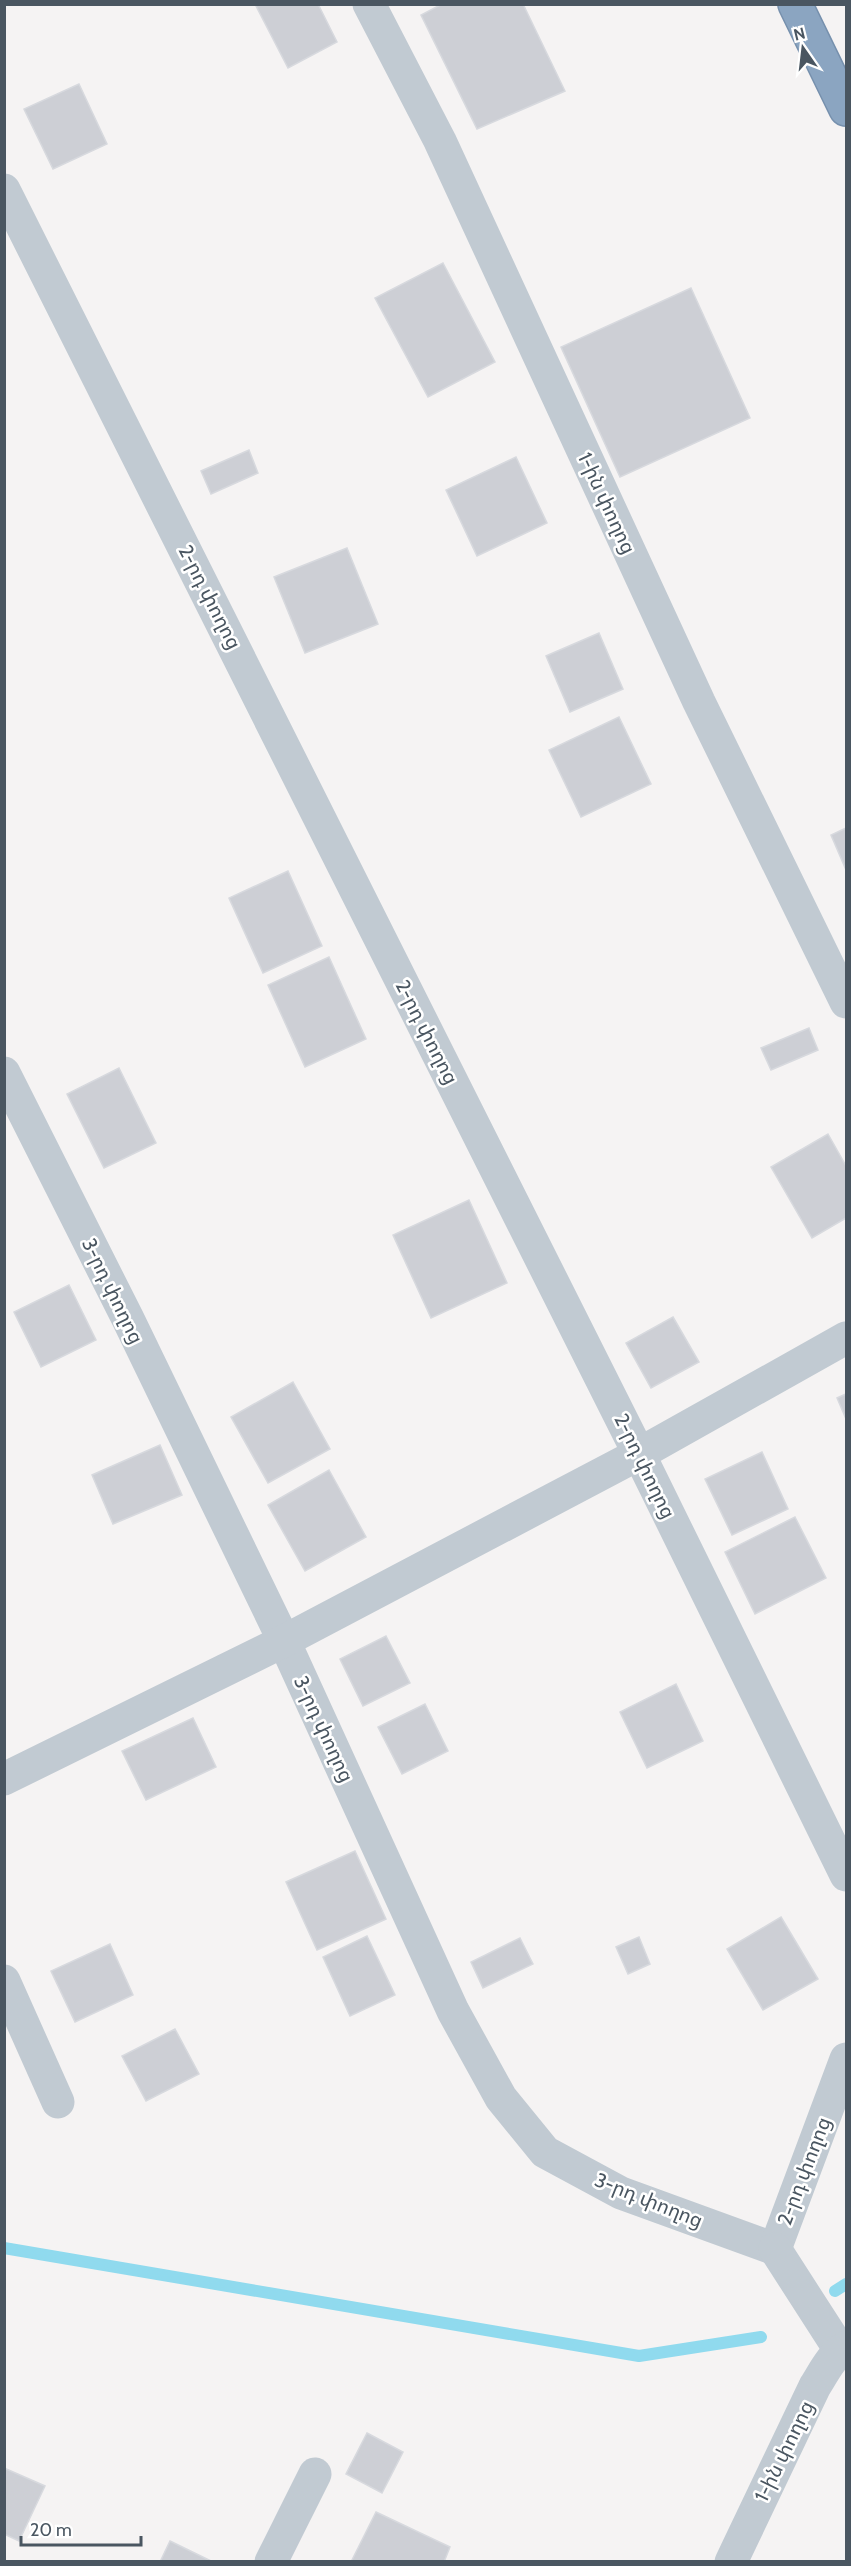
<svg xmlns="http://www.w3.org/2000/svg" width="851" height="2566" font-family="Cabin,'Noto Sans Armenian',sans-serif">
  <rect width="100%" height="100%" fill="#f5f3f3"/>
  <g fill="none" stroke-linecap="round" stroke-linejoin="round">
    <!-- stream -->
    <g stroke="#90daee" stroke-width="12">
      <polyline points="4,2248 639,2356 761,2337"/>
      <polyline points="835,2291 846,2284"/>
    </g>
  </g>
  <!-- building -->
  <g fill="#cdcfd5" stroke="#d7d9de" stroke-width="1.5">
    <polygon points="255,4 318,4 337,42 288,68"/>
    <polygon points="442,4 523,4 565,91 477,129 421,15"/>
    <polygon points="79,84 107,144 53,169 24,109"/>
    <polygon points="443,263 495,362 428,397 375,298"/>
    <polygon points="691,288 750,418 620,477 561,347"/>
    <polygon points="249,450 258,473 211,494 201,471"/>
    <polygon points="516,457 547,523 477,556 446,490"/>
    <polygon points="347,548 378,624 305,653 274,577"/>
    <polygon points="599,633 623,689 570,712 546,656"/>
    <polygon points="619,717 651,784 581,817 549,750"/>
    <polygon points="846,828 846,870 831,835"/>
    <polygon points="288,871 322,946 263,973 229,898"/>
    <polygon points="329,957 366,1039 305,1067 268,985"/>
    <polygon points="809,1028 818,1050 771,1070 761,1048"/>
    <polygon points="119,1068 156,1143 104,1168 67,1094"/>
    <polygon points="828,1134 846,1166 846,1218 812,1238 771,1167"/>
    <polygon points="469,1200 507,1283 431,1318 393,1235"/>
    <polygon points="69,1285 96,1340 41,1367 14,1312"/>
    <polygon points="673,1317 699,1362 651,1388 626,1343"/>
    <polygon points="293,1382 330,1449 268,1483 231,1417"/>
    <polygon points="846,1394 846,1419 837,1398"/>
    <polygon points="160,1445 182,1495 113,1524 92,1475"/>
    <polygon points="762,1452 788,1509 732,1535 705,1479"/>
    <polygon points="329,1470 366,1537 305,1571 268,1505"/>
    <polygon points="795,1517 826,1578 755,1614 725,1552"/>
    <polygon points="386,1636 410,1683 363,1706 340,1659"/>
    <polygon points="676,1684 703,1741 647,1768 620,1712"/>
    <polygon points="425,1704 448,1751 402,1774 378,1727"/>
    <polygon points="193,1718 216,1767 146,1800 122,1751"/>
    <polygon points="355,1851 386,1919 317,1950 286,1882"/>
    <polygon points="781,1917 818,1979 763,2010 727,1949"/>
    <polygon points="367,1936 395,1995 350,2016 323,1957"/>
    <polygon points="639,1937 650,1964 628,1974 616,1947"/>
    <polygon points="520,1938 533,1964 483,1988 471,1962"/>
    <polygon points="110,1944 133,1995 75,2022 51,1971"/>
    <polygon points="175,2029 199,2074 146,2101 122,2056"/>
    <polygon points="367,2433 403,2452 382,2493 346,2474"/>
    <polygon points="4,2468 45,2486 19,2541 4,2534"/>
    <polygon points="376,2512 450,2547 444,2562 351,2562"/>
    <polygon points="170,2541 213,2562 160,2562"/>
  </g>
  <g fill="none" stroke-linecap="round" stroke-linejoin="round">
    <!-- highway casing -->
    <g stroke="#7690ad" stroke-width="36">
      <polyline id="highway" points="795,4 846,109"/>
    </g>
    <!-- street -->
    <g stroke="#c1cad2" stroke-width="33">
      <polyline points="369,4 440,141 699,702 846,1002"/>
      <polyline points="4,190 639,1454 846,1875"/>
      <polyline points="4,1073 128,1319 284,1641 453,2011 501,2098 545,2152 621,2193 775,2249"/>
      <polyline points="4,1779 284,1641 639,1454 846,1338"/>
      <polyline points="4,1981 58,2102"/>
      <polyline points="775,2249 846,2059"/>
      <polyline points="775,2249 840,2350"/>
      <polyline points="271,2562 315,2474"/>
      <path d="M731,2562L815,2386C824,2372 832,2355 846,2347"/>
    </g>
    <!-- highway -->
    <use href="#highway" stroke="#8ba5c1" stroke-width="33"/>
  </g>
  <g text-anchor="middle" stroke-width="5" stroke-linejoin="round" paint-order="stroke">
    <!-- street labels -->
    <g font-size="20" fill="#4a5661" stroke="#fff">
      <text transform="translate(607 503) rotate(65)" y="7">1-ին փողոց</text>
      <text transform="translate(210 597) rotate(63)" y="7">2-րդ փողոց</text>
      <text transform="translate(427 1032) rotate(63)" y="7">2-րդ փողոց</text>
      <text transform="translate(113 1291) rotate(64)" y="7">3-րդ փողոց</text>
      <text transform="translate(645 1466) rotate(64)" y="7">2-րդ փողոց</text>
      <text transform="translate(324 1729) rotate(65)" y="7">3-րդ փողոց</text>
      <text transform="translate(804 2171) rotate(-69)" y="7">2-րդ փողոց</text>
      <text transform="translate(649 2200) rotate(22)" y="7">3-րդ փողոց</text>
      <text transform="translate(784 2451) rotate(-64)" y="7">1-ին փողոց</text>
    </g>
  </g>
  <!-- border -->
  <rect width="851" height="2566" fill="none" stroke="#4a5661" stroke-width="12"/>
  <!-- north arrow -->
  <g transform="translate(803 48) rotate(346)" stroke="#ffffff" stroke-width="4.5" paint-order="stroke">
  <path d="M0-4.5L10 22L0 15L-10 22Z" fill="#4a5661"/>
  <text y="-9" font-size="16" font-weight="bold" text-anchor="middle" fill="#4a5661">N</text>
  </g>
  <!-- scale -->
  <path d="M21 2536v9h120v-9" fill="none" stroke="#4a5661" stroke-width="3"/>
  <text x="30" y="2536" font-size="18" fill="#4a5661" stroke="#ffffff" stroke-width="4.5" paint-order="stroke">20 m</text>
</svg>
